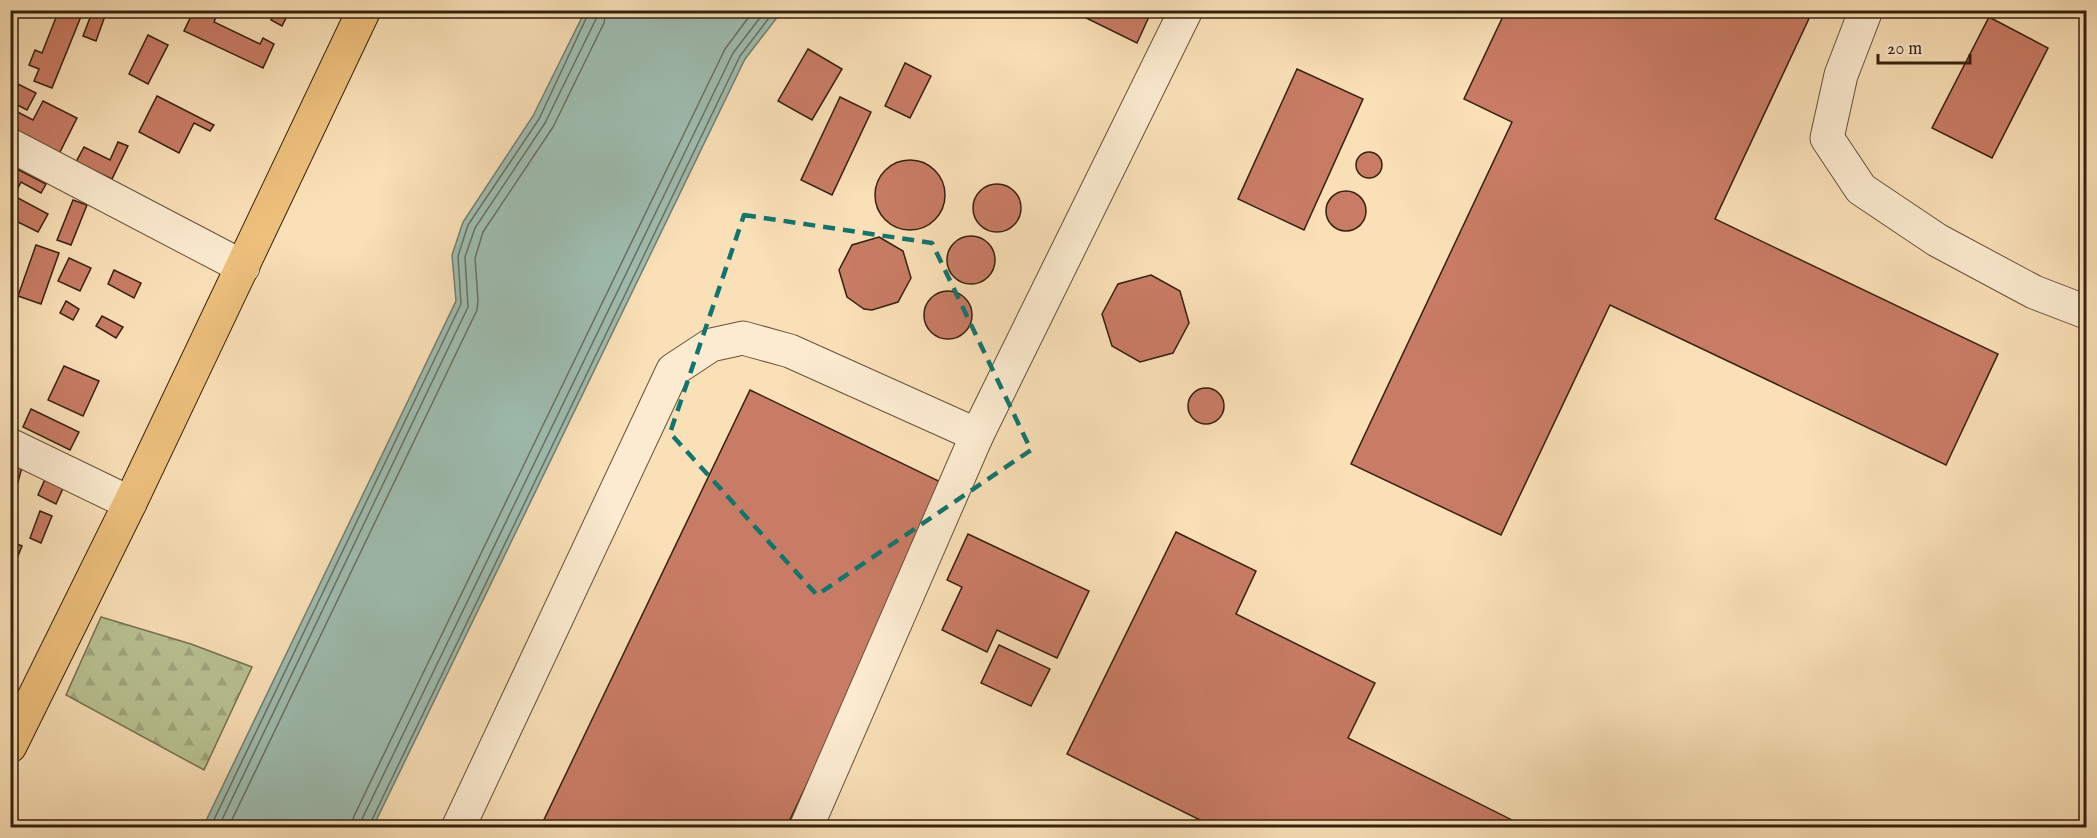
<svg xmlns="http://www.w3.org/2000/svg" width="2097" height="838" font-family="'IM FELL English',serif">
  <defs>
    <pattern id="forest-firs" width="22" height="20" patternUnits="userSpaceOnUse" patternTransform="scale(1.5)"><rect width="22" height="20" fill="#b9c393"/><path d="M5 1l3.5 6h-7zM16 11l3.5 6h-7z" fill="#a0a77e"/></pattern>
  </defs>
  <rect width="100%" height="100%" fill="#fae0b7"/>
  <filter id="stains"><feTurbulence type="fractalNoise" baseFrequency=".00333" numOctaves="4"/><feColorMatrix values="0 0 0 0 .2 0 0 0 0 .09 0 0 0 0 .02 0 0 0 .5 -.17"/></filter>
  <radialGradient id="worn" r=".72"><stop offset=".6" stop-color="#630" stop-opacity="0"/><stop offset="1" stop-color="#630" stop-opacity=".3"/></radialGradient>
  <!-- forest -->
  <polygon fill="url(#forest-firs)" stroke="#777250" stroke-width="1.5" points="101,617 191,644 252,667 204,770 66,695"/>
  <!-- water -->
  <polygon fill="#9ebdb1" stroke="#747f6f" stroke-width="1.5" points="585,11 782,11 745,59 373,827 203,827 456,301 452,255 463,222 533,116"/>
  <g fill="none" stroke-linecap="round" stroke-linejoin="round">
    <!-- shore -->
    <g stroke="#6a705f" stroke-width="1.5">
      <polyline points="210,828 461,304 458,256 468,225 539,119 590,10"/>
      <polyline points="218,828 468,307 465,257 475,228 545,123 596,19 597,10"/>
      <polyline points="228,828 477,310 478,300 475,258 483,232 553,127 604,23 606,10"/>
      <polyline points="351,828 354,816 725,49 754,10"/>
      <polyline points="361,828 362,819 733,53 766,10"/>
      <polyline points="368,828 740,56 775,10"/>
    </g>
  </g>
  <!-- building -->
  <g fill="#c97c65" stroke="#35220d" stroke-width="1.5">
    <polygon points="13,10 32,10 29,17"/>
    <polygon points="45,10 75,10 82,14 52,88 34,81 39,69 29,65 35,50 42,53 57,15"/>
    <polygon points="93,10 106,13 96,41 83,36"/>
    <polygon points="194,10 219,10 214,22 260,44 263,38 274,44 263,68 184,31"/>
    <polygon points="276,10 290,10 282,26 271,20"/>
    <polygon points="1070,10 1152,10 1137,43"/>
    <polygon points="1506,10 1813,10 1715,219 1998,354 1946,465 1610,305 1501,535 1351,464 1512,122 1464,99"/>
    <polygon points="1989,17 2048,48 1992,158 1932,128"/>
    <polygon points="148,35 168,45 148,84 129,74"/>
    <polygon points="808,49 842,69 812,120 778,101"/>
    <polygon points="905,63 931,76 910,118 885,106"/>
    <polygon points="1297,69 1363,99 1304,230 1238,199"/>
    <polygon points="10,80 36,93 27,110 10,101"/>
    <polygon points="157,96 214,125 210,131 194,123 179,153 139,132"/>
    <polygon points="840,97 871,112 832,195 801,180"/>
    <polygon points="43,101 77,118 57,158 10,134 10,108 33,120"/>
    <polygon points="118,142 128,146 112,179 76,162 84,147 110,160"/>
    <circle cx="1369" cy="165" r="13"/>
    <circle cx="910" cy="195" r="35"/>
    <polygon points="17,169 46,184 41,193 21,182 14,196 48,214 38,232 10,218 10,181"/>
    <circle cx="997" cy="208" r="24"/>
    <circle cx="1346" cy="211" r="20"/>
    <polygon points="73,200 87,205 71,245 57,240"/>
    <circle cx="971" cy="260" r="24"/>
    <polygon points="879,237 903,251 911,278 898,302 872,310 864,309 847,297 839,270 852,245"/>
    <polygon points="36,245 59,253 41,304 18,296"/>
    <polygon points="69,258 91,268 80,291 58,281"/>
    <polygon points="114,270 141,283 134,298 108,284"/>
    <polygon points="1151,275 1180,291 1189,323 1173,353 1140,362 1112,346 1102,314 1118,284"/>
    <circle cx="948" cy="315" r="24"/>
    <polygon points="66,301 79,309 73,320 60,313"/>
    <polygon points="102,316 123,327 116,338 96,326"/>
    <polygon points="64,366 99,381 83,416 48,400"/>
    <circle cx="1206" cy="406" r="18"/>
    <polygon points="750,390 949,486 786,828 540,828"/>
    <polygon points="31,409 79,432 70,450 23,427"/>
    <polygon points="13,457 24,460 15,493 10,492"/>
    <polygon points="46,477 64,486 56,504 38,495"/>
    <polygon points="40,511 52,516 41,543 30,538"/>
    <polygon points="1176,532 1256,571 1236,614 1375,683 1348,738 1528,828 1216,828 1067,754"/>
    <polygon points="968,534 1089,591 1057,658 997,630 987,652 942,630 962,587 947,580"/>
    <polygon points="10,541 22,546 18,556 10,553"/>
    <polygon points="999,645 1050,669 1031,706 981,683"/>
  </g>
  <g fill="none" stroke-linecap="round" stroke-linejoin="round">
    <!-- minor casing -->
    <g stroke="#665238" stroke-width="35">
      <g id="minor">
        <polyline points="1866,10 1841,75 1827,138 1861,189 1937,240 2034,292 2086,312"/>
        <polyline points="10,145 243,267"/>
        <polyline points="10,445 130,503"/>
        <polyline points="458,828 673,370 711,345 743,338 790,351 977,435"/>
        <polyline points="806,828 977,435 1186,10"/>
      </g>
    </g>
    <!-- major casing -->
    <g stroke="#35220d" stroke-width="35">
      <polyline id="major" points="10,746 130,503 364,10"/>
    </g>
    <!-- minor -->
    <use href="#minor" stroke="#fcebd0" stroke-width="33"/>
    <!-- major -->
    <use href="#major" stroke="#edc07c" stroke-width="33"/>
  </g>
  <!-- marked area -->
  <path fill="none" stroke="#0f766e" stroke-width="4.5" stroke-dasharray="12 8" stroke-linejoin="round" d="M744,215L932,243L1031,450L817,595L670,433Z"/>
  <!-- margin -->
  <rect width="2097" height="838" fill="none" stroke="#fae0b7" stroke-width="36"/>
  <rect x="12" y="12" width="2073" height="814" fill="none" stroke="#35220d" stroke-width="3"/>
  <rect x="18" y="18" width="2061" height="802" fill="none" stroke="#35220d" stroke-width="1.5"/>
  <!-- scale -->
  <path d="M1878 54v9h92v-9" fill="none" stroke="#35220d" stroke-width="3"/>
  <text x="1887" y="54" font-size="18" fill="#35220d" stroke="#fcebd0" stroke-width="4.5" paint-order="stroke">20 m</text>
  <rect width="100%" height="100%" filter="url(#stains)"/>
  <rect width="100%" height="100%" fill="url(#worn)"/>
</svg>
